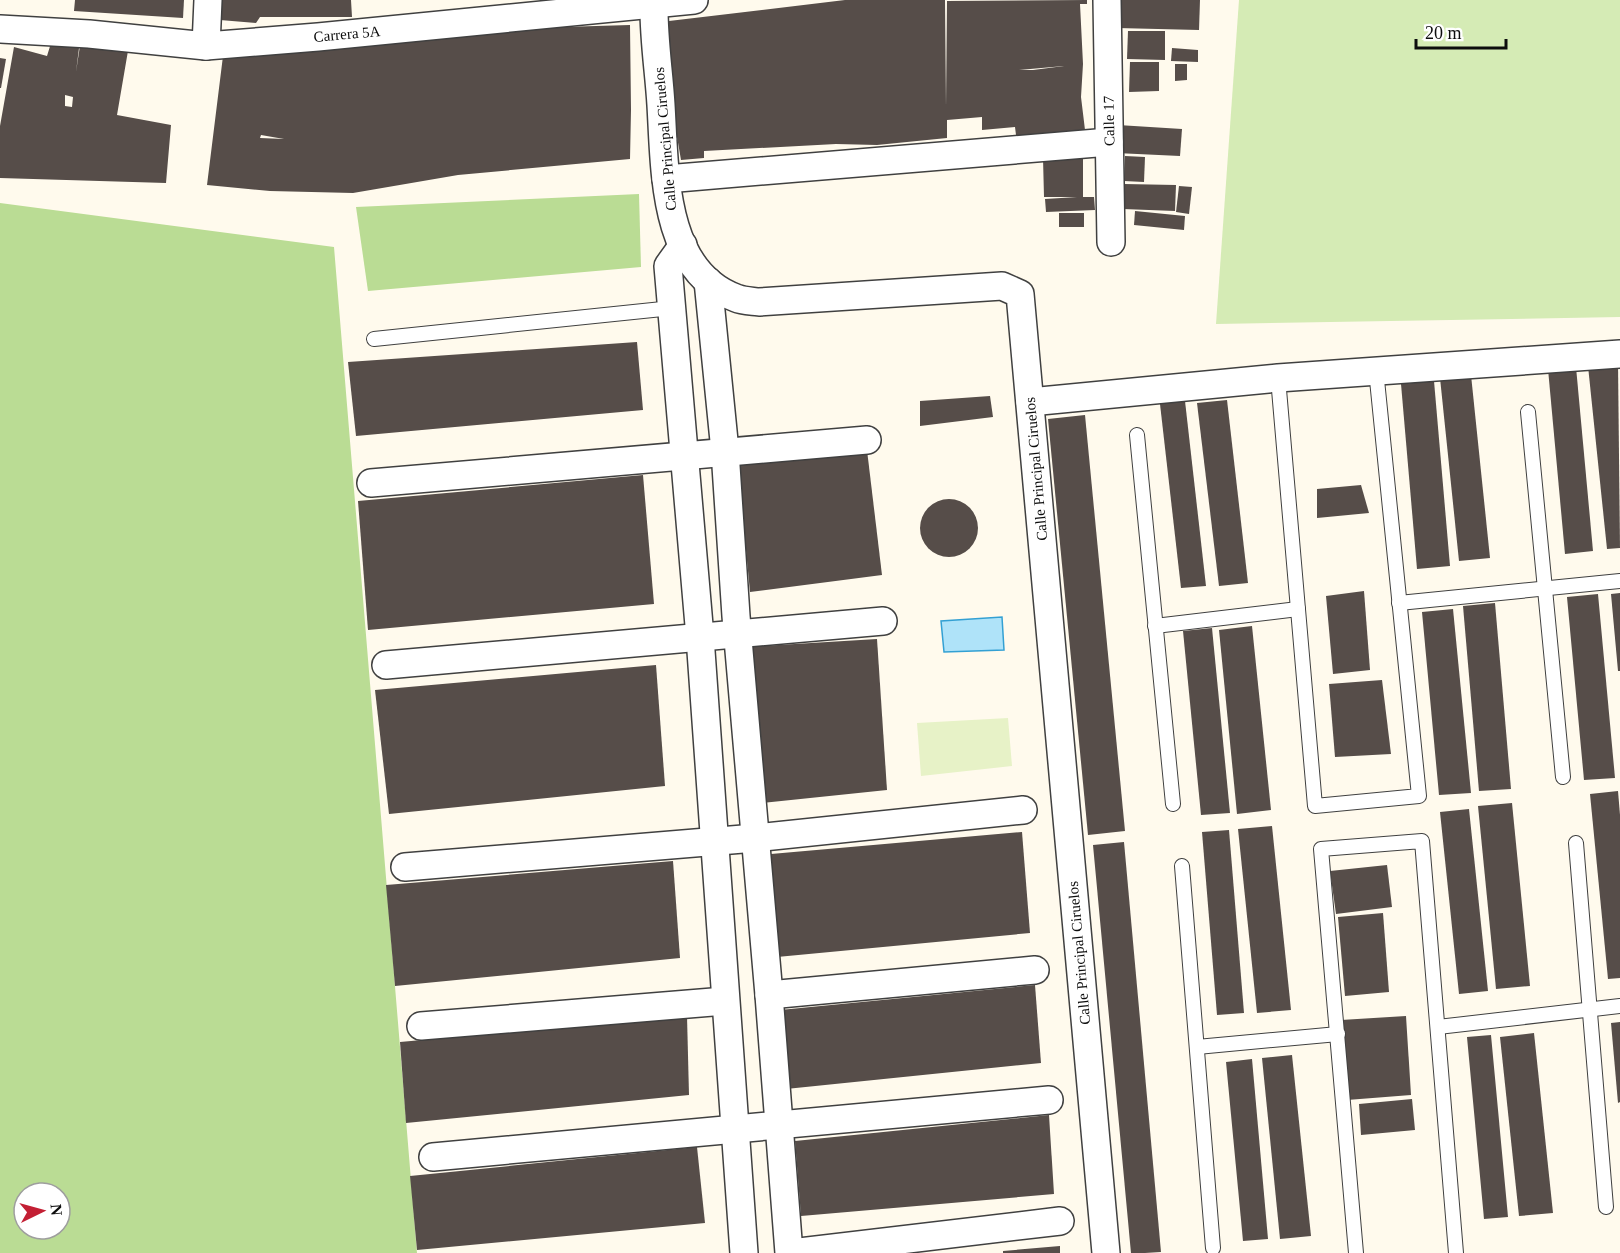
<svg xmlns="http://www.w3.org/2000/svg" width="1620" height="1253" font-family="Georgia,serif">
  <rect width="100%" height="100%" fill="#fffaed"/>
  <!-- green -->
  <polygon fill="#d5ebb5" points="1239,0 1620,0 1620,317 1216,324"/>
  <!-- forest -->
  <g fill="#badc94" fill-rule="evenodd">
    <polygon points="639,194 641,267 368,291 356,207"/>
    <path d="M0,203L334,247L417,1253H0ZM24,1193H60V1229H24Z"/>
  </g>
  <!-- pitch -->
  <polygon fill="#e7f2c7" points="1008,718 1012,766 921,776 917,723"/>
  <!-- water -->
  <polygon fill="#afe3f9" stroke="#33a0d3" stroke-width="1.5" points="1002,617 1004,650 944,652 941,621"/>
  <!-- building -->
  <g fill="#564d49" fill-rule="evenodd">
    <polygon points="75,0 184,0 183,18 74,11"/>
    <polygon points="220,0 351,0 352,17 260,17 256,23 220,20"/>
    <path d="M845,0H945L946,107L947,1L1087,0V4H1080L1083,64L1081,97L1085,130L1033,135H1016L1015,127L982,130V117L947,120V138L877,145L836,144L704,151V158L681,160L669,90V21ZM1064,66L1033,70H1019Z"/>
    <polygon points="1118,0 1200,0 1199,30 1117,28"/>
    <path d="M630,25L631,110L630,159L458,175L353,193L270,191L207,185L223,56L308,45V52L441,35L562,27ZM261,135L284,139L260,138Z"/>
    <polygon points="1128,31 1165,31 1165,60 1127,59"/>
    <path d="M81,39L129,45L117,115L171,125L166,183L0,178V126L14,47L47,56L51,43L79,48L76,72ZM65,95L73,97L72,107L65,106Z"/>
    <polygon points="1172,48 1198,50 1198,62 1171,61"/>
    <polygon points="0,58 6,59 1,88 0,88"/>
    <polygon points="1130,62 1159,62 1159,91 1129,92"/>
    <polygon points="1175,64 1187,64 1187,80 1175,81"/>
    <polygon points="1118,125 1182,129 1180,156 1116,153"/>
    <polygon points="1125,156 1145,157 1144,182 1124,181"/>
    <polygon points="1043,158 1083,159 1083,197 1094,197 1095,210 1046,212 1045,199 1077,197 1044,197"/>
    <polygon points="1124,184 1176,185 1175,211 1123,209"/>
    <polygon points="1179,186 1192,187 1189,214 1176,212"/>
    <polygon points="1135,211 1185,216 1184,230 1134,225"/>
    <rect x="1059" y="213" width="25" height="14"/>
    <polygon points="637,342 643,410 356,436 348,362"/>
    <polygon points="1618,363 1620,548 1607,549 1588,366"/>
    <polygon points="1576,367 1593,551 1565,554 1548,369"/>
    <polygon points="1471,375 1490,558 1459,561 1440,378"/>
    <polygon points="1434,381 1450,566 1417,569 1401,384"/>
    <polygon points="990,396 993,417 920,426 920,401"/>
    <polygon points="1227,400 1248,583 1219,586 1197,403"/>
    <polygon points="1185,401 1206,586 1181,588 1160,404"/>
    <polygon points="1085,415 1125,831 1088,835 1048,419"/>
    <polygon points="867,450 882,575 750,592 737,455"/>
    <polygon points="643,475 654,604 368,630 358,501"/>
    <polygon points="1361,485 1369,513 1317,518 1317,489"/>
    <circle cx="949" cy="528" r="29"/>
    <polygon points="1364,591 1370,670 1333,674 1326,596"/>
    <polygon points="1620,593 1620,671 1618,671 1611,594"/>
    <polygon points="1598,594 1615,778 1584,780 1567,597"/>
    <polygon points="1495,603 1511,789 1479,791 1463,606"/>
    <polygon points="1453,609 1471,793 1439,795 1422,612"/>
    <polygon points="1252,626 1271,810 1237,814 1219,630"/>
    <polygon points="1212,628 1230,813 1201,815 1183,631"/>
    <polygon points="877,639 887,790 762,803 744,647"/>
    <polygon points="656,665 665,786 389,814 375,690"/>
    <polygon points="1382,680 1391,754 1335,757 1329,684"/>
    <polygon points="1618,791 1620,815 1620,978 1608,979 1590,794"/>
    <polygon points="1512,803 1530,986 1496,989 1478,806"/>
    <polygon points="1469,809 1488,991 1459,994 1440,812"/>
    <polygon points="1272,826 1291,1010 1257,1013 1238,829"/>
    <polygon points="1229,830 1244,1013 1217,1015 1202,832"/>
    <polygon points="1022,832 1030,933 777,957 771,854"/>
    <polygon points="1124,842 1161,1252 1145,1253 1131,1253 1093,845"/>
    <polygon points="673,861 680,958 395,986 386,885"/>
    <polygon points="1387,865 1392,907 1336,914 1330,871"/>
    <polygon points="1383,913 1389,992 1345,996 1338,917"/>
    <polygon points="1035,985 1041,1063 786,1089 780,1010"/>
    <polygon points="687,1016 689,1095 406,1123 400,1042"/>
    <polygon points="1406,1016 1411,1095 1347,1100 1341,1020"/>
    <polygon points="1620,1022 1620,1102 1618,1103 1611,1023"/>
    <polygon points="1534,1033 1553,1213 1519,1216 1500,1037"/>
    <polygon points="1491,1035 1508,1217 1484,1219 1467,1037"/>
    <polygon points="1292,1055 1311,1236 1280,1239 1262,1058"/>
    <polygon points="1252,1059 1268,1239 1243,1241 1226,1062"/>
    <polygon points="1412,1099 1415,1130 1361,1135 1359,1104"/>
    <polygon points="1049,1115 1054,1194 801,1216 795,1141"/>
    <polygon points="697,1147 705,1223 417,1250 410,1176"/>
    <polygon points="1060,1246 1060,1253 1003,1253 1003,1251"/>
  </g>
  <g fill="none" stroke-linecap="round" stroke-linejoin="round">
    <!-- service casing -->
    <g stroke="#404040" stroke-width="16">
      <g id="service">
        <polyline points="374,339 672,308"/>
        <polyline points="1278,378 1315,806 1419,796 1376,370"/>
        <polyline points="1528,412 1563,777"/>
        <polyline points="1137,435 1173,804"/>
        <polyline points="1399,603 1620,581"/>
        <polyline points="1155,626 1298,609"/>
        <polyline points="1576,843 1606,1207"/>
        <polyline points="1182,866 1213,1248"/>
        <polyline points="1438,1027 1620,1006"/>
        <polyline points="1197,1047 1338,1034"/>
        <polyline points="1356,1253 1321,849 1422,841 1456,1253"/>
      </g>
    </g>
    <!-- minor casing -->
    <g stroke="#404040" stroke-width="30">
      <g id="minor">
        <path d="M654,0C653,35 659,71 661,105C665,170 662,271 736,298C743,301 752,301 759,302L1002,286L1020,294L1106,1253"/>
        <polyline points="1107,0 1111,242"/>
        <polyline points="0,29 89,34 206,46 318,37 694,0"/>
        <polyline points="206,46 208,0"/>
        <polyline points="666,179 1109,142"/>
        <polyline points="683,245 668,266 700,637 744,1253"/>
        <polyline points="708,281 725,451 736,616 769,995 789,1253"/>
        <polyline points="1030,402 1278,378 1620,354"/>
        <polyline points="371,483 867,440"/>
        <polyline points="386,665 883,621"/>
        <polyline points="405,867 755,838 1023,810"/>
        <polyline points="769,995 1035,970"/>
        <polyline points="421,1026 725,1001"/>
        <polyline points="433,1157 1049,1100"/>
        <polyline points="791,1253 1060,1221"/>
      </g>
    </g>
    <!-- service -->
    <use href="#service" stroke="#fff" stroke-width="14"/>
    <!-- minor -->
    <use href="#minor" stroke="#fff" stroke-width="27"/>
  </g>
  <g text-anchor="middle" stroke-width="6" stroke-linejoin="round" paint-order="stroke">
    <!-- street labels -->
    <g font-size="15" fill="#0d0d0d" stroke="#fff">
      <text transform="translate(347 34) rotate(-5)" y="5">Carrera 5A</text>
      <text transform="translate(1109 121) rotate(-91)" y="5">Calle 17</text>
      <text transform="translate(665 139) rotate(-95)" y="5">Calle Principal Ciruelos</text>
      <text transform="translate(1036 469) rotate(-95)" y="5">Calle Principal Ciruelos</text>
      <text transform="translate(1079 953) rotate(-95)" y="5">Calle Principal Ciruelos</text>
    </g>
  </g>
  <!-- north arrow -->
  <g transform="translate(42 1211) rotate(85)"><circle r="28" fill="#ffffff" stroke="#9e9e9e" stroke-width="1.5"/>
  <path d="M0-4.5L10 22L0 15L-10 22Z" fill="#c31f34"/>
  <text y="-9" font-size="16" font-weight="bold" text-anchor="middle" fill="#0d0d0d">N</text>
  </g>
  <!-- scale -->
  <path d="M1416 39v9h90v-9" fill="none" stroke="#0d0d0d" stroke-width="3"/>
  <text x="1425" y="39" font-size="18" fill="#0d0d0d" stroke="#ffffff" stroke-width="4.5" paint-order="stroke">20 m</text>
</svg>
